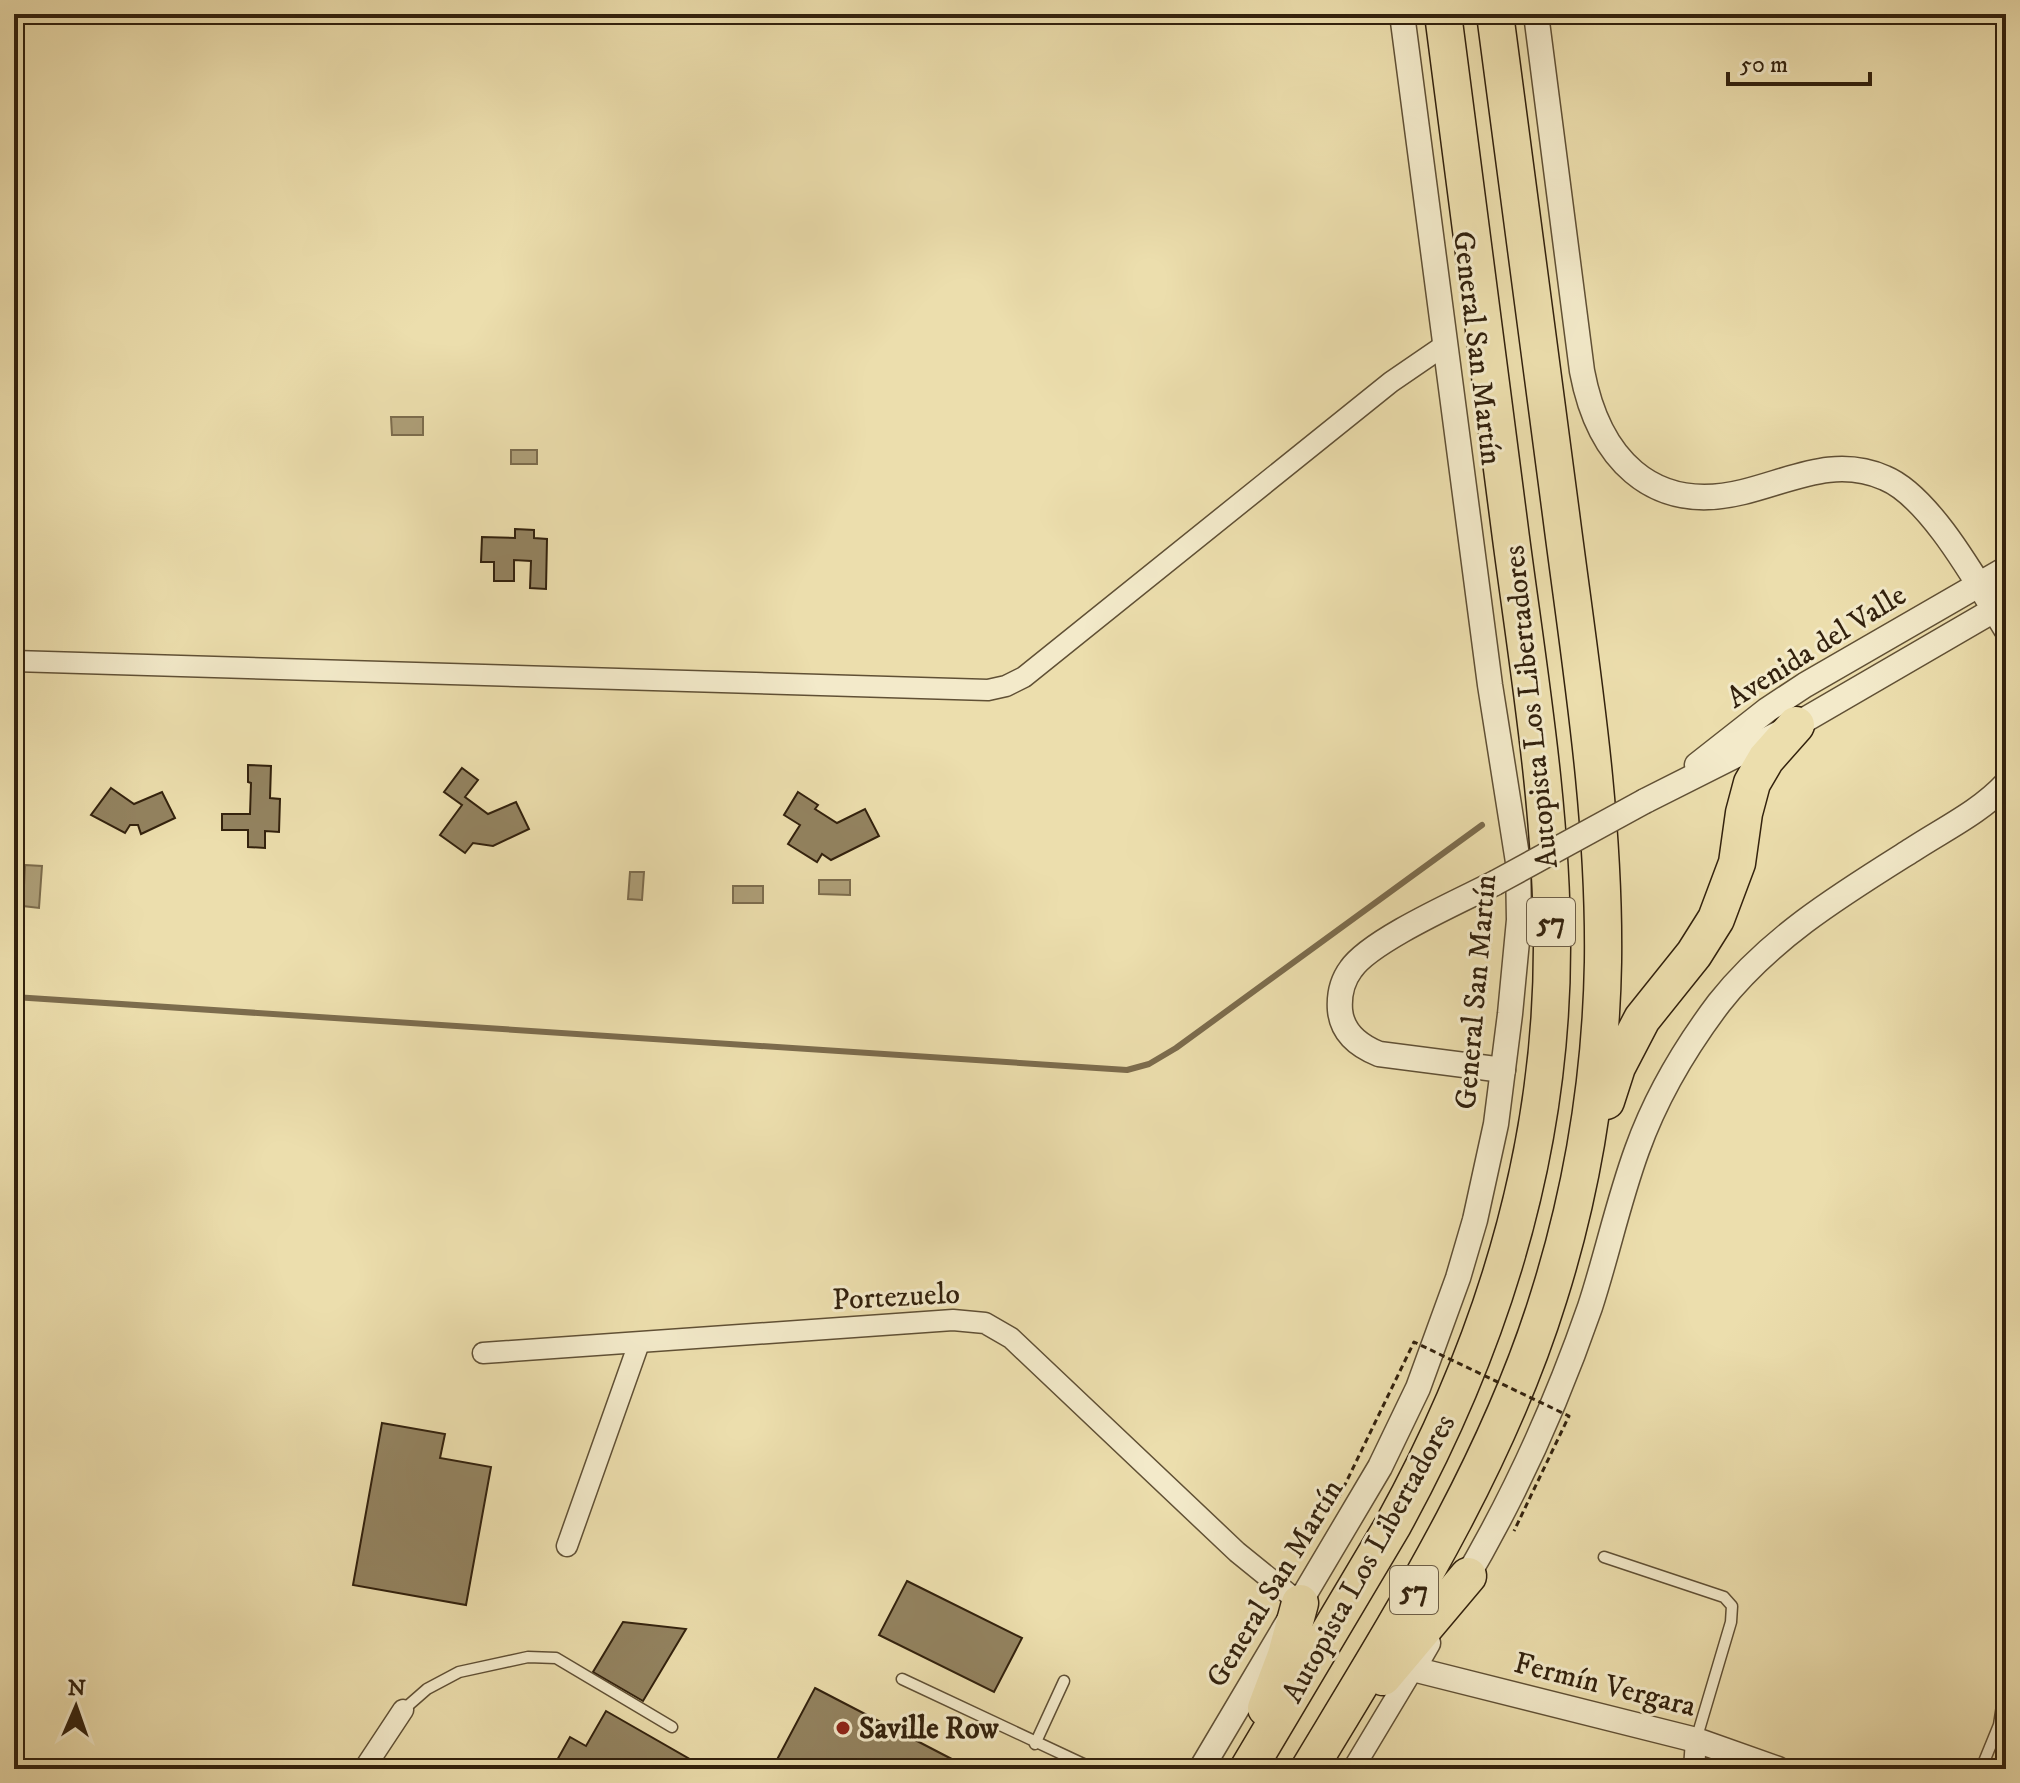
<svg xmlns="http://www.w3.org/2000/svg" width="2020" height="1783" font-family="'IM FELL DW Pica',serif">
  <rect width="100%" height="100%" fill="#ecdead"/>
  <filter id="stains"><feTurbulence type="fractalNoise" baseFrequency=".0025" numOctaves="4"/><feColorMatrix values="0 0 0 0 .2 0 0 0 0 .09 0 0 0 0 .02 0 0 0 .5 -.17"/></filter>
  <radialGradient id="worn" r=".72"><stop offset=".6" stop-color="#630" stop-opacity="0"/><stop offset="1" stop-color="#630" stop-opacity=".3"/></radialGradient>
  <!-- water -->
  <g fill="#ad9e77" stroke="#7c6c4d" stroke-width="2">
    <polygon points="391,417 423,417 423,435 392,435"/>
    <rect x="511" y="450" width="26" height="14"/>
    <polygon points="25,865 42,866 39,908 23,906"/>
    <polygon points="630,872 644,872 642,900 628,899"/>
    <polygon points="819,880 850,880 850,895 819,894"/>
    <rect x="733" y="886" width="30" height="17"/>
  </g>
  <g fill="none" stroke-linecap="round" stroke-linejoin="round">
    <!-- stream -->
    <polyline stroke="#7c6c4d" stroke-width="6" points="14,997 1127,1070 1149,1064 1176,1048 1482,825"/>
  </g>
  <!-- building -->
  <g fill="#938360" stroke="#32210d" stroke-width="2">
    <polygon points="515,529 534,530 534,538 547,539 546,589 530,588 531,561 514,560 514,581 494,581 494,562 481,562 482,537 515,538"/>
    <polygon points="248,765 271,766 270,798 280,799 279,832 265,831 265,848 248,847 248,830 222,830 222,814 250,814 251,783 248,782"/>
    <polygon points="462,768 478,780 465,797 488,814 516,802 529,829 493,846 473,843 465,853 440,835 462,805 444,792"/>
    <polygon points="111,788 134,804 162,792 175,818 141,834 138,825 130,825 125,833 91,815"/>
    <polygon points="798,792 818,805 815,809 837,823 865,809 879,836 831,860 822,854 817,862 788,844 800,825 784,815"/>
    <polygon points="382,1423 445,1434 440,1458 491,1467 466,1605 353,1585"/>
    <polygon points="907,1581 1022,1638 994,1692 879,1635"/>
    <polygon points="623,1622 686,1629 643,1701 593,1672"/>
    <polygon points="815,1688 971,1769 772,1769"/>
    <polygon points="606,1711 700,1765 701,1769 552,1769 570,1737 586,1746"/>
  </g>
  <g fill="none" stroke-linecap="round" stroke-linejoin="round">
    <!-- service casing -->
    <g stroke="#605035" stroke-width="13">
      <g id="service">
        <polyline points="1604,1557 1724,1597 1732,1606 1731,1622 1696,1740"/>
        <polyline points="902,1679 1094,1769"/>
        <polyline points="403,1710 427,1689 459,1672 528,1657 556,1658 672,1727"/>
        <polyline points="1035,1744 1064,1681"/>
        <polyline points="1981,1769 1999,1725 2006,1680"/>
      </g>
    </g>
    <!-- minor casing -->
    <g stroke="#605035" stroke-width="23">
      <g id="minor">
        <polyline points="14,661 988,690 1006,686 1024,677 1391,382 1445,345"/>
        <polyline points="483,1353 953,1320 985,1323 1011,1338 1237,1552 1300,1603"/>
        <polyline points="567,1546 639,1343"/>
        <polyline points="364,1769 403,1710"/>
        <polyline points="1353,1769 1413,1669"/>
        <polyline points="1694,1769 1696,1740"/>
      </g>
    </g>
    <!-- tertiary casing -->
    <g stroke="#605035" stroke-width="27">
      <g id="tertiary">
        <path d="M1536,14L1582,371C1598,456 1650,515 1743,492C1792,480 1835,456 1885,478C1931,497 1979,586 2006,629"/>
        <polyline points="1697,765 1767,710 1805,685 2006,569"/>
        <polyline points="1645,801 1796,725 2006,603"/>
        <path d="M1495,883C1460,901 1371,940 1351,969C1342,981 1339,996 1340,1010C1342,1033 1359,1046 1379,1054L1503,1070"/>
        <path d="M1461,1587C1514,1498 1556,1405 1590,1307C1607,1255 1618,1202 1637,1150C1656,1097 1685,1048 1719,1003C1771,937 1842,894 1912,850C1944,829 1980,812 2006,784"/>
        <polyline points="1428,1643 1413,1669 1696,1740 1778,1769"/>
        <polyline points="1201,1769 1380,1467 1418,1388 1458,1278 1475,1220 1496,1124 1510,1014 1519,920 1518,862 1490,685 1402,14"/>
      </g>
    </g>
    <!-- motorway casing -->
    <g stroke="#32210d" stroke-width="39">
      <g id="motorway">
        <polyline points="1606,1101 1617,1067 1642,1019 1694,954 1716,919 1737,863 1744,813 1752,783 1766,759 1796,725"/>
        <polyline points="1383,1677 1468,1576"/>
        <polyline points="1266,1708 1286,1655 1300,1603"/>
        <path d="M1248,1769L1393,1525C1491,1347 1552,1152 1552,947C1552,810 1529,674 1511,538C1488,363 1466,189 1443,14"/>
        <path d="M1309,1769C1400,1618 1497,1465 1549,1296C1583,1188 1601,1075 1603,962C1605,812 1580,662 1561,514C1539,348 1517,181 1495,14"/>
      </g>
    </g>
    <!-- service -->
    <use href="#service" stroke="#f3eaca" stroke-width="10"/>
    <!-- minor -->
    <use href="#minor" stroke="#f3eaca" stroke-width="20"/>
    <!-- tertiary -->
    <use href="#tertiary" stroke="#f3eaca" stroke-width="24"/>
    <!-- motorway -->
    <use href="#motorway" stroke="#ecdead" stroke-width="36"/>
    <!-- tertiary-bridge casing -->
    <g stroke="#605035" stroke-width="27" stroke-linecap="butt">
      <polyline id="tertiary-bridge" points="1495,883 1645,801"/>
    </g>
    <!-- path-bridge -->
    <polyline stroke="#32210d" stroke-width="3" stroke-dasharray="6 4" stroke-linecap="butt" points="1339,1497 1414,1342 1569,1416 1514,1531"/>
    <!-- tertiary-bridge -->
    <use href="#tertiary-bridge" stroke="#f3eaca" stroke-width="24"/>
  </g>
  <!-- markers -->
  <circle fill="#8f2418" stroke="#f3eaca" stroke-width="3" cx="843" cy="1728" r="8"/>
  <g text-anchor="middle" stroke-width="6" stroke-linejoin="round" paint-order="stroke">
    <!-- shield labels -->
    <g fill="#f3eaca" stroke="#6c5d46" stroke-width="2">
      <rect x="1527" y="898" width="48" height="48" rx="6"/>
      <rect x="1390" y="1566" width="48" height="48" rx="6"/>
    </g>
    <g font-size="28" font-weight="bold" fill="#32210d">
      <text x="1551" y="932">57</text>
      <text x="1414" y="1600">57</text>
    </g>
    <!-- street labels -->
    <g font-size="30" fill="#32210d" stroke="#f3eaca">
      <text transform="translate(1478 348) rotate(83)" y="10">General San Martín</text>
      <text transform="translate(1816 646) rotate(-32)" y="10">Avenida del Valle</text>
      <text transform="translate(1530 707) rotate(-96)" y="10">Autopista Los Libertadores</text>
      <text transform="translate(1475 992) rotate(-85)" y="10">General San Martín</text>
      <text transform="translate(896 1296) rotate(-3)" y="10">Portezuelo</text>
      <text transform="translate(1368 1558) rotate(-61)" y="10">Autopista Los Libertadores</text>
      <text transform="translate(1274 1583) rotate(-59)" y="10">General San Martín</text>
      <text transform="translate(1605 1684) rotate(14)" y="10">Fermín Vergara</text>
    </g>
    <!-- poi labels -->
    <g font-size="30" font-weight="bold" fill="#32210d" stroke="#f3eaca" text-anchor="start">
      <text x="859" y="1738">Saville Row</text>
    </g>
  </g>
  <!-- margin -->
  <rect width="2020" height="1783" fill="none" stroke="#ecdead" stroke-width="48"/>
  <rect x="16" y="16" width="1988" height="1751" fill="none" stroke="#32210d" stroke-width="4"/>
  <rect x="24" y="24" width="1972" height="1735" fill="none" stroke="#32210d" stroke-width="2"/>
  <!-- north arrow -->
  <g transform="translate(76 1707) rotate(2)" stroke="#f3eaca" stroke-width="6" paint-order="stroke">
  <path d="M0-6L14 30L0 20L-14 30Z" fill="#32210d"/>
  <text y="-12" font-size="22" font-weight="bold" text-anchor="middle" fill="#32210d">N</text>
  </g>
  <!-- scale -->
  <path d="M1728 72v12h142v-12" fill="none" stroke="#32210d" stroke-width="4"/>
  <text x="1740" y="72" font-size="24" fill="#32210d" stroke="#f3eaca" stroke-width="6" paint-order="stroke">50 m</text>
  <rect width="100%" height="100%" filter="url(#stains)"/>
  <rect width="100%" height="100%" fill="url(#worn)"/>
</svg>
